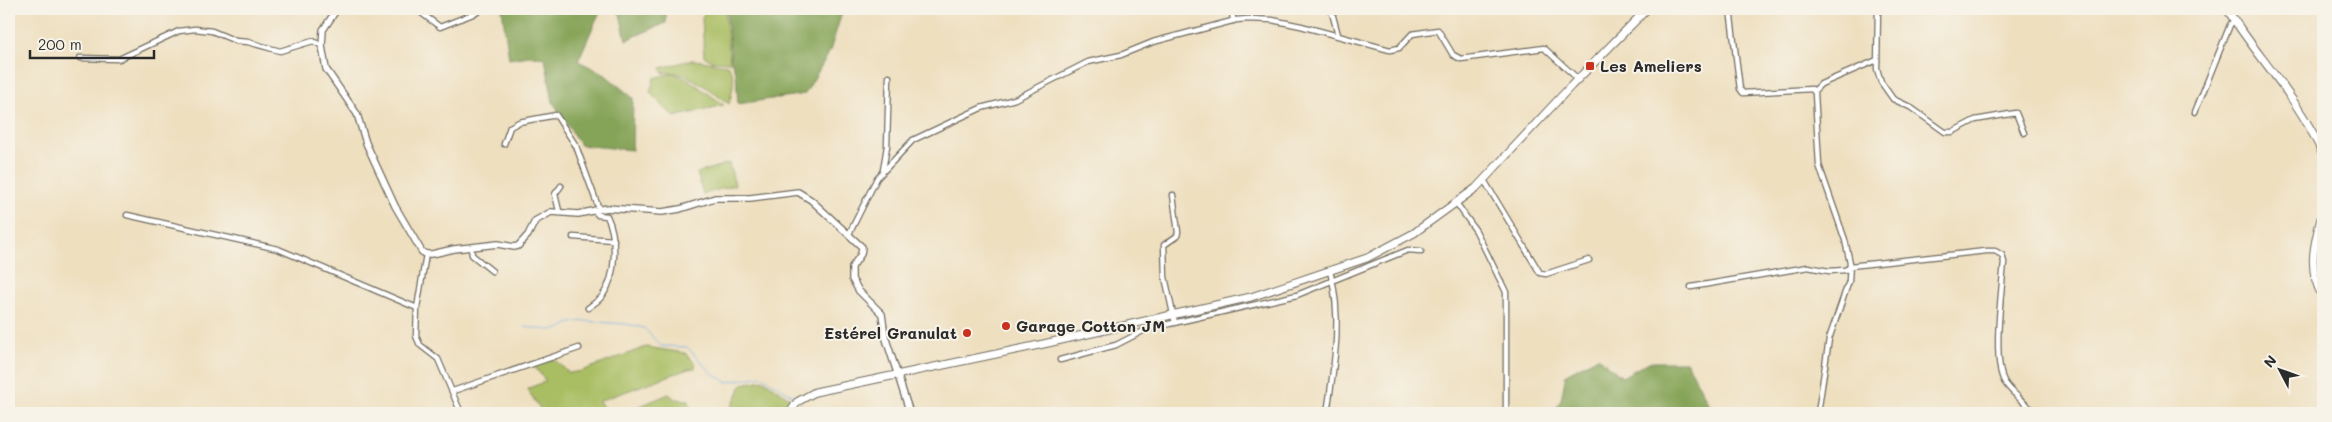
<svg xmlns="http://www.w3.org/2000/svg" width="2332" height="422" font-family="Mali,sans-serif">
  <rect width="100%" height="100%" fill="#f7f3e8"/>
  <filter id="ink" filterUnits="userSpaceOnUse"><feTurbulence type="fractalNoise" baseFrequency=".02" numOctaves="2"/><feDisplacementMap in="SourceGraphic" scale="10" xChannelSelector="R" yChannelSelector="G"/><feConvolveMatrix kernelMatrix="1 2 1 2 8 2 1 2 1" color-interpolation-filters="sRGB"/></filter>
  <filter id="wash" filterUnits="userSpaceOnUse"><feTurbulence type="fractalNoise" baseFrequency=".0096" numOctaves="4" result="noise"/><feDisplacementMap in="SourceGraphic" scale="20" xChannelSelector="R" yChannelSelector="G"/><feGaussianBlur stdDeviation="1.12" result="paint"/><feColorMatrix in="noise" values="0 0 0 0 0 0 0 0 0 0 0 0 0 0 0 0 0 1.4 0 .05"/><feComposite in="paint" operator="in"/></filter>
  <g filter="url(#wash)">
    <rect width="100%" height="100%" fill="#eedfbf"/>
    <!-- green -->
    <g fill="#a9bd62" stroke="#6a7446">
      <polygon points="707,9 725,9 730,62 711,61 704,56 702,17"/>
      <path d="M691,60C703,60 714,64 727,65C738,76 732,91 729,104C710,91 687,69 663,73L661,68Z"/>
      <polygon points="673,73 689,80 724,105 674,117 650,93 654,78"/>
      <polygon points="729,163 735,185 703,194 697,173"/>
      <polygon points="646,347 685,353 695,363 695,368 688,369 599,401 607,413 543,413 527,389 546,381 533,365 554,359 569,373 582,371"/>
      <polygon points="764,380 792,400 787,413 732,413 730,410 742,384"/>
      <polygon points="669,394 675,399 689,400 691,413 630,413 635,408"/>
    </g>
    <!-- forest -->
    <g fill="#86a458" stroke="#586842">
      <polygon points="502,9 601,9 578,61 603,73 633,98 632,150 580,145 553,102 545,58 529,56 509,59"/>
      <polygon points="612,9 666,9 666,23 626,40 620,14"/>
      <polygon points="727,9 843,9 830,51 805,94 738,104 736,74 731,60"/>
      <polygon points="1598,357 1622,377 1649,362 1687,362 1713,413 1554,413 1561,400 1566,374"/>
    </g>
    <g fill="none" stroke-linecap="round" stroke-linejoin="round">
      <!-- stream -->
      <g stroke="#76ace4" stroke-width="1">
        <polyline points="525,327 549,330 559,329 570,323 583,321 626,324 644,328 661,346 687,347 712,373 727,382 762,376 796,398"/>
        <polyline points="800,403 801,413"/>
      </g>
    </g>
  </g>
  <g filter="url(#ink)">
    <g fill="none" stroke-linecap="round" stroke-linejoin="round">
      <!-- minor casing -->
      <g stroke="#6f6a5f" stroke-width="7">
        <g id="minor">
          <polyline points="416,9 440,27 478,12 481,9"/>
          <polyline points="1232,9 1233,21"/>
          <polyline points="1331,9 1338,35"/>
          <polyline points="1730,9 1740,89 1743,93 1812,89 1815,93 1819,165 1845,240 1850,263 1849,281 1829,339 1818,413"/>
          <polyline points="1878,9 1877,69 1881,82 1893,99 1910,107 1945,132 1952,132 1975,120 2016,113 2024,133"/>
          <polyline points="80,58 119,59 179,31 195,29 212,31 236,41 248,42 280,51 313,41 322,46"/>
          <polyline points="1814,91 1821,84 1877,60"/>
          <polyline points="2195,112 2230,25 2234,20"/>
          <polyline points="504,144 510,127 519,122 556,115 576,146 599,209"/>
          <polyline points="883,170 887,146 889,77"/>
          <polyline points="1484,180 1540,273 1546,274 1589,260"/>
          <polyline points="1173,195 1178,232 1177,236 1164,245 1165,277 1175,323"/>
          <polyline points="1457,204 1476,231 1506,292 1506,413"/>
          <polyline points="559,211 555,194 561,186"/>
          <polyline points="127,215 278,249 417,308"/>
          <polyline points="849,234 877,178 913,140 981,108 1015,99 1088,62 1121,55 1153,42 1236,20 1248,19 1272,20 1301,26 1390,50 1399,48 1412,34 1438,30 1453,55 1461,59 1544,48 1578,79"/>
          <polyline points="573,237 614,240"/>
          <polyline points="471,247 472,255 492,271"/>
          <polyline points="426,254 417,308 416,336 420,345 438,359 461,413"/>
          <path d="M1850,266L1986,251H1995L2002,255L2004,262C2002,289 1992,359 2004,381C2007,387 2014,393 2019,398C2026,405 2031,410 2041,413"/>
          <polyline points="1691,287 1808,267 1829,271 1845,270 1849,268"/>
          <path d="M588,308C593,304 600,300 603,295C617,275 617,237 607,216L598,215L594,210"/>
          <polyline points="1060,360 1116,345 1147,329 1297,295 1408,250 1421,251"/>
          <polyline points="453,391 579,348"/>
          <path d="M1327,413C1334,366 1343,318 1330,271"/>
        </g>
      </g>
      <!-- tertiary casing -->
      <g stroke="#6f6a5f" stroke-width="8">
        <polyline id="tertiary" points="337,9 323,30 322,46 326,69 357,114 366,143 395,206 422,252 426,254 432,254 454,249 498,244 514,247 518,246 528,235 535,221 551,212 578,214 607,208 662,212 680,209 715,198 750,198 798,192 811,200 862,247 861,254 852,267 852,279 859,291 882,314 885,336 910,413"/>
      </g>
      <!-- secondary casing -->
      <g stroke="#6f6a5f" stroke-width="9">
        <g id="secondary">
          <path d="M2227,9C2258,58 2301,101 2323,155"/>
          <path d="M2323,211C2315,241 2306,268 2323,297"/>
          <polyline points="790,413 797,402 815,392 1039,345 1251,297 1367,258 1414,233 1476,188 1571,86 1647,9"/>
        </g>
      </g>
      <!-- minor -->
      <use href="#minor" stroke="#fff" stroke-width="4.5"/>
      <!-- tertiary -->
      <use href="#tertiary" stroke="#fff" stroke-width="5.5"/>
      <!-- secondary -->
      <use href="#secondary" stroke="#fff" stroke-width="7"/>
    </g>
  </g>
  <!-- markers -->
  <g fill="#c8321e" stroke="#f7f3e8" stroke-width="2">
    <rect x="1585" y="61" width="10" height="10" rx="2.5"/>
    <circle cx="1006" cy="326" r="5"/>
    <circle cx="967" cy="333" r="5"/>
  </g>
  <g text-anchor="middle" stroke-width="4" stroke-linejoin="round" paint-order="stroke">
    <!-- poi labels -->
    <g font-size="16" font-weight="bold" fill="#2b2b2b" stroke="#f7f3e8" text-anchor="start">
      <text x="1600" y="72">Les Ameliers</text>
      <text x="1016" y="332">Garage Cotton JM</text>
      <text x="957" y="339" text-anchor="end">Estérel Granulat</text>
    </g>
  </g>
  <!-- margin -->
  <rect width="2332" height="422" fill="none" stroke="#f7f3e8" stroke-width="30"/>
  <!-- north arrow -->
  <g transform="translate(2280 370) rotate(311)" stroke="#f7f3e8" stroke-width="4" paint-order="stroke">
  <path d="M0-4L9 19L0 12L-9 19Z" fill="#2b2b2b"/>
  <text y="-8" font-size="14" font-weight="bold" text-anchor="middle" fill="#2b2b2b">N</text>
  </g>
  <!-- scale -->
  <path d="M30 50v8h124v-8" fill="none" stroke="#2b2b2b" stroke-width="2.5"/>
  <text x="38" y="50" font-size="15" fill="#2b2b2b" stroke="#f7f3e8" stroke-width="4" paint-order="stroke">200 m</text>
</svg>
